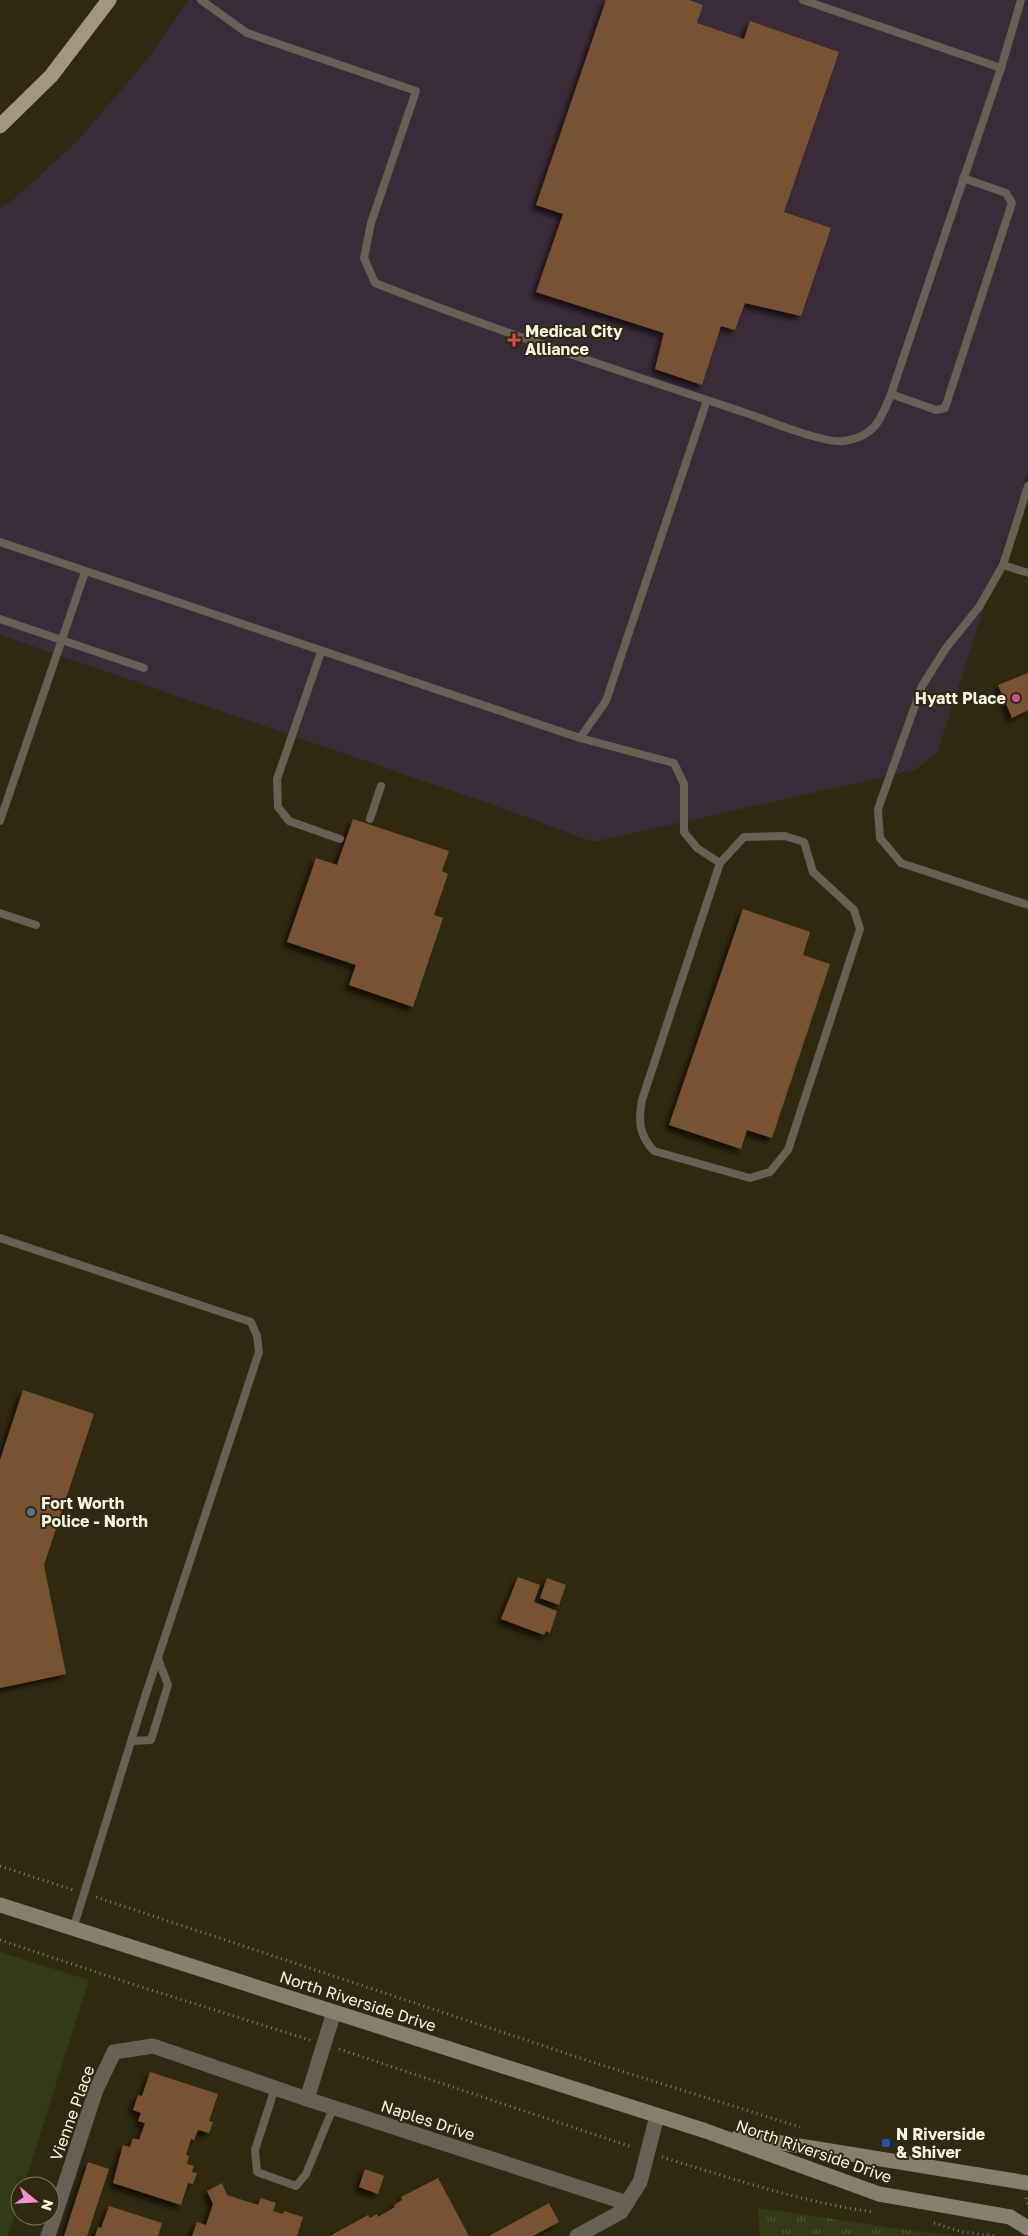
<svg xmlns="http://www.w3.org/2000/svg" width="1028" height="2236" font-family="'Golos Text',sans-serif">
  <defs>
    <pattern id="park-tufts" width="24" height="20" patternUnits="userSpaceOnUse" patternTransform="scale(1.25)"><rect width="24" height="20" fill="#313916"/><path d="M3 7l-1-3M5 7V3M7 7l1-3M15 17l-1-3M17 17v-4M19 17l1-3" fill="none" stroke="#505638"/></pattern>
    <filter id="shadow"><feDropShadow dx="-4.5" dy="4.5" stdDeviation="2.5" flood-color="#0009"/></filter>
  </defs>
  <rect width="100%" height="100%" fill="#2e2910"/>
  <!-- medical -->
  <polygon fill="#392b38" points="189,0 1028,0 1028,472 937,753 915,770 593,842 499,807 0,635 0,208 18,196 81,137 146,61"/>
  <!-- grass -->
  <polygon fill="#313916" points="0,1952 89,1980 24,2186 20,2186 20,2198 8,2236 0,2236"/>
  <!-- park -->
  <polygon fill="url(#park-tufts)" points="758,2208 941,2235 972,2236 760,2236"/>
  <!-- building -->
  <g fill="#775332" filter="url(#shadow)">
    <polygon points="606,0 689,0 703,5 697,23 744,39 750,21 839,52 784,212 831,228 801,316 745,303 735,330 721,326 702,385 655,369 664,333 536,292 563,214 536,205"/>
    <polygon points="1028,673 1028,710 1012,718 998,685"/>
    <polygon points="353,819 449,851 442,871 448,874 434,915 443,918 413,1007 349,985 356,965 287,942 316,858 337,865"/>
    <polygon points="743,909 810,932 803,955 830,964 772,1138 747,1130 741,1149 669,1125"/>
    <polygon points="23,1390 94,1414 44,1565 66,1674 0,1688 0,1460"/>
    <polygon points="518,1577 540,1585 534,1602 557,1611 550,1633 546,1631 544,1635 501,1619"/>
    <polygon points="547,1578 566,1585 559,1605 540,1598"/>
    <polygon points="150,2072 218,2094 209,2121 213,2122 209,2133 198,2130 194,2140 191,2139 186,2155 189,2156 187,2164 194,2166 192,2172 197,2173 193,2184 188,2183 181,2205 113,2183 123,2145 130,2147 133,2138 139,2140 145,2123 138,2121 141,2113 133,2110 138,2095 142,2096"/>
    <polygon points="88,2162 109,2169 87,2236 64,2236"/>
    <polygon points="365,2169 384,2176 378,2194 359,2187"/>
    <polygon points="438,2178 469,2236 330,2236 368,2215 370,2218 377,2214 378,2217 395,2207 394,2205 402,2200 401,2197"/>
    <polygon points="222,2183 227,2195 258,2205 261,2198 276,2203 273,2211 283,2214 284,2211 303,2217 297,2236 192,2236 197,2222 206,2225 213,2204 207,2191"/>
    <polygon points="549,2203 559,2222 533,2236 489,2236"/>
    <polygon points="109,2206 162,2223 158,2236 95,2236 98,2227 101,2228"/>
  </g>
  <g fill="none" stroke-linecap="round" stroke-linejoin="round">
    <!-- path -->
    <g stroke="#85816c" stroke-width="3" stroke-dasharray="1 4" stroke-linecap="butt">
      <polyline points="0,1866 73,1890"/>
      <polyline points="96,1897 586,2060 800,2127"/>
      <polyline points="0,1940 135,1985 310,2040"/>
      <polyline points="339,2049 632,2147"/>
      <path d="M662,2157C731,2178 801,2202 873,2212"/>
      <polyline points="1026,2198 1028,2205"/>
      <polyline points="934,2223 962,2232 996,2236"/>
    </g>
    <!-- lane -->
    <g stroke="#666055" stroke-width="8">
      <path d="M201,0L247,33L416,91L371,223L364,258L375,283C497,331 622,372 746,413C767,420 824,444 844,441C874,437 881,420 891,394L1001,68L1021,0"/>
      <polyline points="803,0 1001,68"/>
      <polyline points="891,394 936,410 945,408 1012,203 1006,193 963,178"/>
      <polyline points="1028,486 1003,565 979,607 946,648 922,686 878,809 880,838 901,863 1028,905"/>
      <polyline points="0,542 580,738 674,763 684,784 684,832 697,848 720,863"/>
      <polyline points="1003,565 1028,573"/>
      <polyline points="0,619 144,668"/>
      <polyline points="321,652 277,779 278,807 289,821 340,839"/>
      <polyline points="580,738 606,701 707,400"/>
      <polyline points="370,819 381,786"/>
      <polyline points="0,821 85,572"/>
      <path d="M785,836L804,842L813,872L854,910L860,929L788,1150L770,1172L750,1178L654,1151C639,1135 638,1121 642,1100L720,863L744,837Z"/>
      <polyline points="0,913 36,925"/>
      <polyline points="0,1238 251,1322 257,1336 259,1352 142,1706 73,1929"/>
      <polyline points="132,1741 151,1740 168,1685 158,1659"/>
      <polyline points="275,2088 255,2150 257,2172 296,2186 306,2174 333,2108"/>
    </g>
    <!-- street -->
    <g stroke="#666055" stroke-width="15">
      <polyline points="307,2099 334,2012"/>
      <polyline points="48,2236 96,2090 114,2052 153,2046 307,2099 627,2203"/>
      <polyline points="577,2236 621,2212 640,2182 657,2116"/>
    </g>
    <!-- secondary -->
    <g stroke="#887e6d" stroke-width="15">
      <polyline points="0,1905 706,2131 879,2194 1010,2217 1028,2228"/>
      <polyline points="739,2136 1028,2183"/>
    </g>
    <!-- primary -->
    <polyline stroke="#a39680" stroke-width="15" points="0,126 51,76 109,0"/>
  </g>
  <!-- markers -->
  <path fill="#e0444e" stroke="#2e2910" stroke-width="2" d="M511.5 332.5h5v5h5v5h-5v5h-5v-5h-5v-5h5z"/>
  <circle fill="#d1479c" stroke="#2e2910" stroke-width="2" cx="1016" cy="698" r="5"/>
  <circle fill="#5c6f8a" stroke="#2e2910" stroke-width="2" cx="31" cy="1512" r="5"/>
  <rect fill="#1a4fb4" stroke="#2e2910" stroke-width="2" x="881" y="2138" width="10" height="10" rx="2.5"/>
  <g text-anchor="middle" stroke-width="4" stroke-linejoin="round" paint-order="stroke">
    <!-- poi labels -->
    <g font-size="16" font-weight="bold" fill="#f7f4e4" stroke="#2e2910" text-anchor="start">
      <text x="525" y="337">Medical City<tspan x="525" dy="18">Alliance</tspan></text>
      <text x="1006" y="704" text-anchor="end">Hyatt Place</text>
      <text x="41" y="1509">Fort Worth<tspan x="41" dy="18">Police - North</tspan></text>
      <text x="896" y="2140">N Riverside<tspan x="896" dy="18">&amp; Shiver</tspan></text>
    </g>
    <!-- street labels -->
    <g font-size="16" fill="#f7f4e4" stroke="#2e2910">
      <text transform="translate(358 2001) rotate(18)" y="6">North Riverside Drive</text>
      <text transform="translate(72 2113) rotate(-70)" y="6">Vienne Place</text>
      <text transform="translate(428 2120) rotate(18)" y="6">Naples Drive</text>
      <text transform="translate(814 2151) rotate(19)" y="6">North Riverside Drive</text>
    </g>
  </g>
  <!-- north arrow -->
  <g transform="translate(35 2201) rotate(108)"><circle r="24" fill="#2e2910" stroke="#7e7a65"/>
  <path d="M0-4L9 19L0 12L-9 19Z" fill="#f690cf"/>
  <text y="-8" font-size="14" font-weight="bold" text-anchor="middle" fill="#f7f4e4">N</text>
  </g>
</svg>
